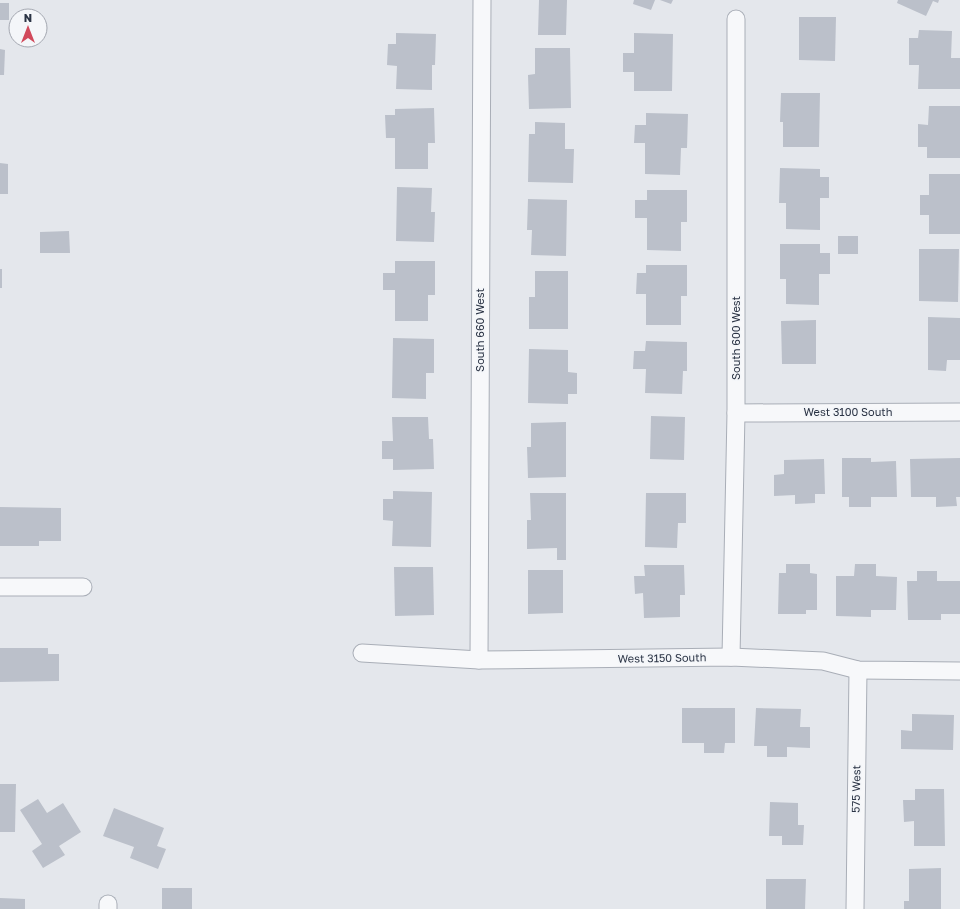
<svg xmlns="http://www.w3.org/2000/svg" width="960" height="909" font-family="'Golos Text',sans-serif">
  <rect width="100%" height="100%" fill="#e4e7ec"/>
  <!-- building -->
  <g fill="#bbc0ca">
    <polygon points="539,0 567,0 566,35 538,35"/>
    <polygon points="634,0 655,0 651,10 633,4"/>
    <polygon points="660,0 673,0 671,4"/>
    <polygon points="898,0 939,0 938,3 933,1 926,16 897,3"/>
    <rect x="0" y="3" width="9" height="17"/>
    <polygon points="799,17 836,17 835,61 799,60"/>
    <polygon points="919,30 952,31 951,58 960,58 960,89 918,89 919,65 909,65 909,38 918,38"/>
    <polygon points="396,33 436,34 435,65 432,65 432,90 396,89 397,66 387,65 388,44 396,44"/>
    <polygon points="634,33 673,34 672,91 634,91 634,72 623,72 623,53 634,53"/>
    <polygon points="535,48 570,48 571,108 529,109 528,75 535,74"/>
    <polygon points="0,49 5,50 4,75 0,75"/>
    <polygon points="781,93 820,93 819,147 783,147 783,122 780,122"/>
    <polygon points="929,106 960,106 960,158 927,158 927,147 918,147 918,124 928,125"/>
    <polygon points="434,108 435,143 428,143 428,169 395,169 395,138 386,138 385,115 395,115 395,109"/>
    <polygon points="646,113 688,114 687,148 681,148 680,175 645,174 645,143 634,143 635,125 646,125"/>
    <polygon points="535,122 565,123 565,149 574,149 573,183 528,182 529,134 535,134"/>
    <polygon points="0,163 8,164 8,194 0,194"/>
    <polygon points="780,168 820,169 820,177 829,177 829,198 820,198 820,230 786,229 786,203 779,203"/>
    <polygon points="929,174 960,174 960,234 929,234 929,215 920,215 920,195 929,195"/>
    <polygon points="397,187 432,188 431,212 435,212 434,242 396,241"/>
    <polygon points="647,190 687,190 687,222 681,222 681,251 647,250 647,218 635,218 635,200 647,200"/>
    <polygon points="528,199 567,200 566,256 531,255 532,230 527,230"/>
    <polygon points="69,231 70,253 40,253 40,232"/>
    <rect x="838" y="236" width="20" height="18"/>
    <polygon points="780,244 820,244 820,253 830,253 830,274 819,274 819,305 786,304 786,279 780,279"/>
    <polygon points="919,249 959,249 958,302 919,301"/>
    <polygon points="395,261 435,261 435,295 428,295 428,321 395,321 395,290 383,290 383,273 395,273"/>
    <polygon points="646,265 687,265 687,296 681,296 681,325 646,325 646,294 636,294 637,273 646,273"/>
    <rect x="0" y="269" width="2" height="19"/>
    <polygon points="535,271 568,271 568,329 529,329 529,297 535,297"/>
    <polygon points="928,317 960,318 960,360 947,360 946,371 928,370"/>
    <polygon points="816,320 816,364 782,364 781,321"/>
    <polygon points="393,338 434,339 434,373 426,373 426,399 392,398"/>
    <polygon points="646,341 687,342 687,371 683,371 682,394 645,393 646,369 633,369 634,351 645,351"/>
    <polygon points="529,349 568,350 568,372 577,373 577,394 568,394 568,404 528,403"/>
    <polygon points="651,416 685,417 684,460 650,459"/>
    <polygon points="392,417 428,417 429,439 433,439 434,469 393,470 393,459 382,459 382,441 393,441"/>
    <polygon points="566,422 566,477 528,478 527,447 531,447 531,423"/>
    <polygon points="842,458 871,458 871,462 896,461 897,497 871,497 871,507 849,507 849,497 842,497"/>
    <polygon points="960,458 960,497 956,497 957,506 936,507 936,497 911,497 910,459"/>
    <polygon points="824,459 825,494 815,494 815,503 795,504 795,495 774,496 774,475 784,474 784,460"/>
    <polygon points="393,491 432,492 431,547 392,546 393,521 383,520 383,499 393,499"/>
    <polygon points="530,493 566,493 566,560 557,560 557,548 527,549 527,520 531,520"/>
    <polygon points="646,493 686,493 686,523 678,523 677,548 645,547"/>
    <polygon points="0,507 61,508 61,541 39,541 39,546 0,546"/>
    <polygon points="786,564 810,564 810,573 817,574 817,610 806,610 806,614 778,614 779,573 786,573"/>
    <polygon points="855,564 876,564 876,576 897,577 896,610 871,610 871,617 836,616 836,576 854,576"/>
    <polygon points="644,565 684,565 685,595 680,595 680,617 644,618 643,593 635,594 634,576 645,576"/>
    <polygon points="394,567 433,567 434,615 395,616"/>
    <polygon points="528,570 563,570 563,613 528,614"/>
    <polygon points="917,571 937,571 937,581 960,581 960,614 941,614 941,620 908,620 907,581 917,581"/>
    <polygon points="0,648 48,648 48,654 59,654 59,681 0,682"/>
    <polygon points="682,708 735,708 735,743 725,743 724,753 704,753 704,743 682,743"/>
    <polygon points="756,708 801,709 800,727 810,727 810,748 787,747 787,757 767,757 767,746 754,746"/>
    <polygon points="912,714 954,715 953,750 901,749 901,730 912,731"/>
    <polygon points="0,784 16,784 15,832 0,832"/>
    <polygon points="915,789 944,789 945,846 914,846 914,821 904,822 903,800 915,800"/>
    <polygon points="38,799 47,813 63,803 81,832 59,846 65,855 43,868 32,851 42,844 20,810"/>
    <polygon points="770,802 798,803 798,825 804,825 803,845 782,845 782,836 769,836"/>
    <polygon points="114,808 164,828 157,846 166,849 158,869 130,858 134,847 103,836"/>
    <polygon points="941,868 941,909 904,909 904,901 909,901 909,869"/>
    <polygon points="766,879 806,879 805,909 766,909"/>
    <rect x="162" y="888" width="30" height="21"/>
    <polygon points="0,898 25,899 25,909 0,909"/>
  </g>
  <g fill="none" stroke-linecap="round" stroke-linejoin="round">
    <!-- street casing -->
    <g stroke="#a9aeb7" stroke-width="19">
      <g id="street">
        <polyline points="736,413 960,412"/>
        <polyline points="0,587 83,587"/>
        <polyline points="362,653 479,660 731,657 823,661 858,670 960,671"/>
        <polyline points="731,657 736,413 736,19"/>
        <polyline points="479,660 482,0"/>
        <polyline points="108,909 108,904"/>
        <polyline points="855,909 858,670"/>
      </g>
    </g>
    <!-- street -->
    <use href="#street" stroke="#f7f8fa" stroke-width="17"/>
  </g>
  <g text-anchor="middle" stroke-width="3.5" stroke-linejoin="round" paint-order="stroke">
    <!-- street labels -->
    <g font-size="11" fill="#2b3445" stroke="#f4f6f9">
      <text transform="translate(480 330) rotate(-90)" y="4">South 660 West</text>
      <text transform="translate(736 338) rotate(-90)" y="4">South 600 West</text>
      <text x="848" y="416">West 3100 South</text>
      <text transform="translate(662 658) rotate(-1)" y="4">West 3150 South</text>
      <text transform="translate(856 789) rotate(-89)" y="4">575 West</text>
    </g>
  </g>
  <!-- north arrow -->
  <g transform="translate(28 28)"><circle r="19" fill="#f4f6f9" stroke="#a4a8b1"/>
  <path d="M0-3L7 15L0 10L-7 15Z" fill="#d1495b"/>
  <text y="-6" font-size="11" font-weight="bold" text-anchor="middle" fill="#2b3445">N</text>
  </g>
</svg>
